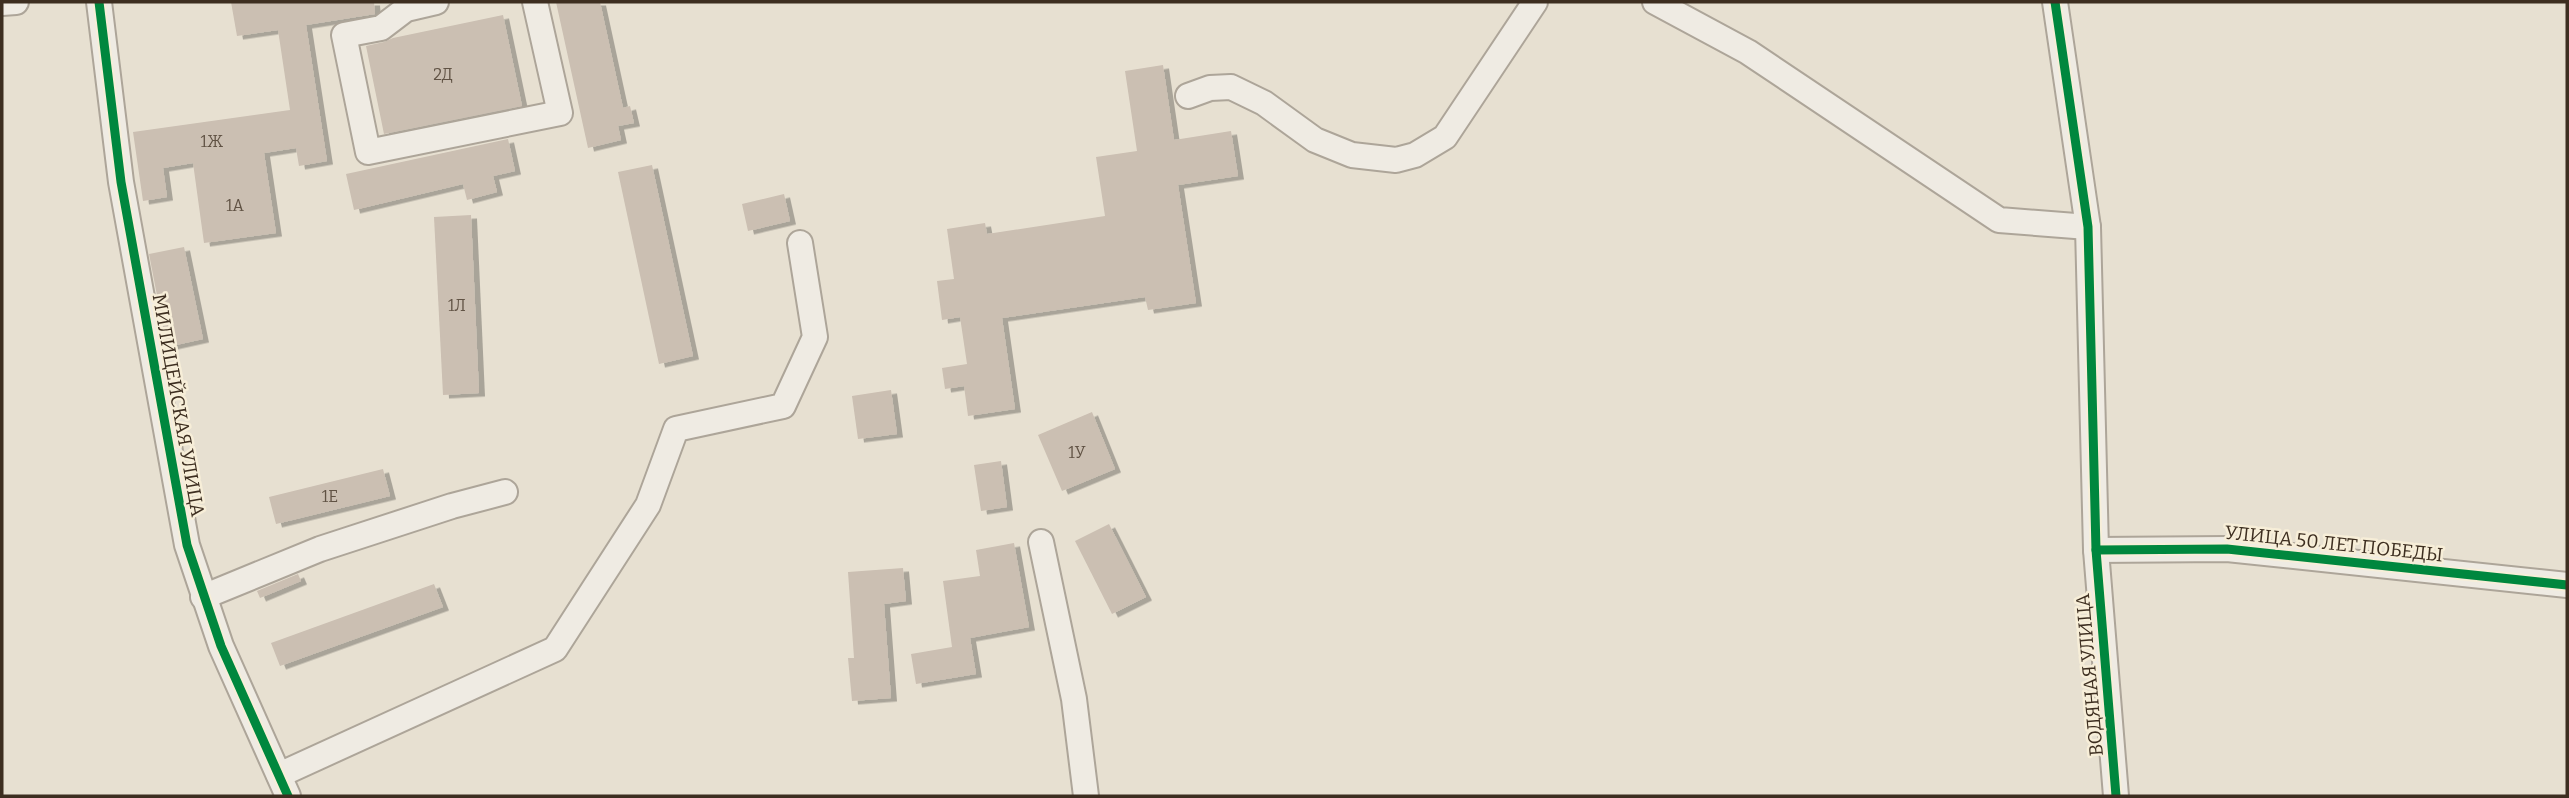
<svg xmlns="http://www.w3.org/2000/svg" width="2569" height="798" font-family="Bitter,serif">
  <defs>
    <filter id="shadow"><feDropShadow dx="6" dy="3.5" stdDeviation="0" flood-color="#0004"/></filter>
  </defs>
  <rect width="100%" height="100%" fill="#e7e0d1"/>
  <!-- building -->
  <g fill="#cbbfb2" filter="url(#shadow)">
    <polygon points="231,2 374,2 375,14 306,25 327,161 299,166 296,148 264,153 276,233 204,243 193,163 163,168 167,197 143,201 133,132 290,110 278,30 237,36"/>
    <polygon points="556,2 600,2 623,108 630,106 634,123 618,126 621,140 588,148"/>
    <polygon points="503,15 522,106 384,134 366,46 384,42 393,38"/>
    <polygon points="1163,65 1174,140 1231,131 1238,176 1178,185 1196,303 1148,310 1145,297 1002,318 1015,409 968,416 964,386 945,389 942,368 967,364 960,317 942,320 937,281 954,279 947,229 985,223 987,234 1105,216 1096,157 1137,151 1125,71"/>
    <polygon points="508,139 515,171 493,176 497,192 467,200 463,184 354,210 346,174"/>
    <polygon points="652,165 693,356 659,364 618,172"/>
    <polygon points="784,194 790,221 748,231 742,204"/>
    <polygon points="471,215 479,393 443,395 434,217"/>
    <polygon points="184,247 203,339 167,347 149,254"/>
    <polygon points="891,390 897,434 858,439 852,396"/>
    <polygon points="1092,412 1115,469 1062,491 1038,435"/>
    <polygon points="1001,461 1007,507 981,511 974,465"/>
    <polygon points="383,469 390,496 276,524 269,497"/>
    <polygon points="1109,524 1146,597 1112,614 1075,541"/>
    <polygon points="1014,543 1029,627 970,638 976,674 916,684 911,654 952,647 943,581 980,576 976,550"/>
    <polygon points="903,568 906,601 884,604 891,698 852,701 848,658 854,658 848,572"/>
    <polygon points="298,574 301,581 260,598 257,591"/>
    <polygon points="434,584 443,607 280,666 271,643"/>
  </g>
  <g fill="none" stroke-linecap="round" stroke-linejoin="round">
    <!-- minor casing -->
    <g stroke="#ada599" stroke-width="28">
      <g id="minor">
        <polyline points="99,2 121,182 187,545 221,646 288,796"/>
        <polyline points="436,2 406,9 381,28 344,35 368,152 560,113 535,2"/>
        <polyline points="1655,2 1748,52 1999,220 2088,227"/>
        <polyline points="2055,2 2088,227 2096,550 2116,796"/>
        <polyline points="2,3 16,2"/>
        <polyline points="1188,96 1210,88 1231,87 1264,103 1315,140 1352,155 1396,160 1415,155 1445,137 1535,2"/>
        <polyline points="1041,542 1074,699 1086,796"/>
        <polyline points="2096,550 2227,549 2567,585"/>
        <polyline points="203,597 320,549 452,506 505,492"/>
        <polyline points="279,775 555,649 648,505 676,429 783,406 815,337 800,243"/>
      </g>
    </g>
    <!-- minor -->
    <use href="#minor" stroke="#efebe3" stroke-width="24"/>
    <!-- cycleway casing -->
    <g stroke="#f7eed8" stroke-width="13">
      <g id="cycleway">
        <polyline points="99,2 121,182 187,545 221,646 288,796"/>
        <polyline points="2055,2 2088,227 2096,550 2116,796"/>
        <polyline points="2096,550 2227,549 2567,585"/>
      </g>
    </g>
    <!-- cycleway -->
    <use href="#cycleway" stroke="#00873e" stroke-width="9"/>
  </g>
  <g text-anchor="middle" stroke-width="5" stroke-linejoin="round" paint-order="stroke">
    <!-- number labels -->
    <g font-size="16" fill="#605244">
      <text x="443" y="80">2Д</text>
      <text x="212" y="147">1Ж</text>
      <text x="235" y="211">1А</text>
      <text x="457" y="311">1Л</text>
      <text x="1077" y="458">1У</text>
      <text x="330" y="502">1Е</text>
    </g>
    <!-- street labels -->
    <g font-size="19" fill="#3d2e20" stroke="#f7eed8">
      <text transform="translate(179 405) rotate(80)" y="7">МИЛИЦЕЙСКАЯ УЛИЦА</text>
      <text transform="translate(2334 543) rotate(6)" y="7">УЛИЦА 50 ЛЕТ ПОБЕДЫ</text>
      <text transform="translate(2089 675) rotate(-95)" y="7">ВОДЯНАЯ УЛИЦА</text>
    </g>
  </g>
  <!-- border -->
  <rect width="2569" height="798" fill="none" stroke="#3d2e20" stroke-width="7"/>
</svg>
